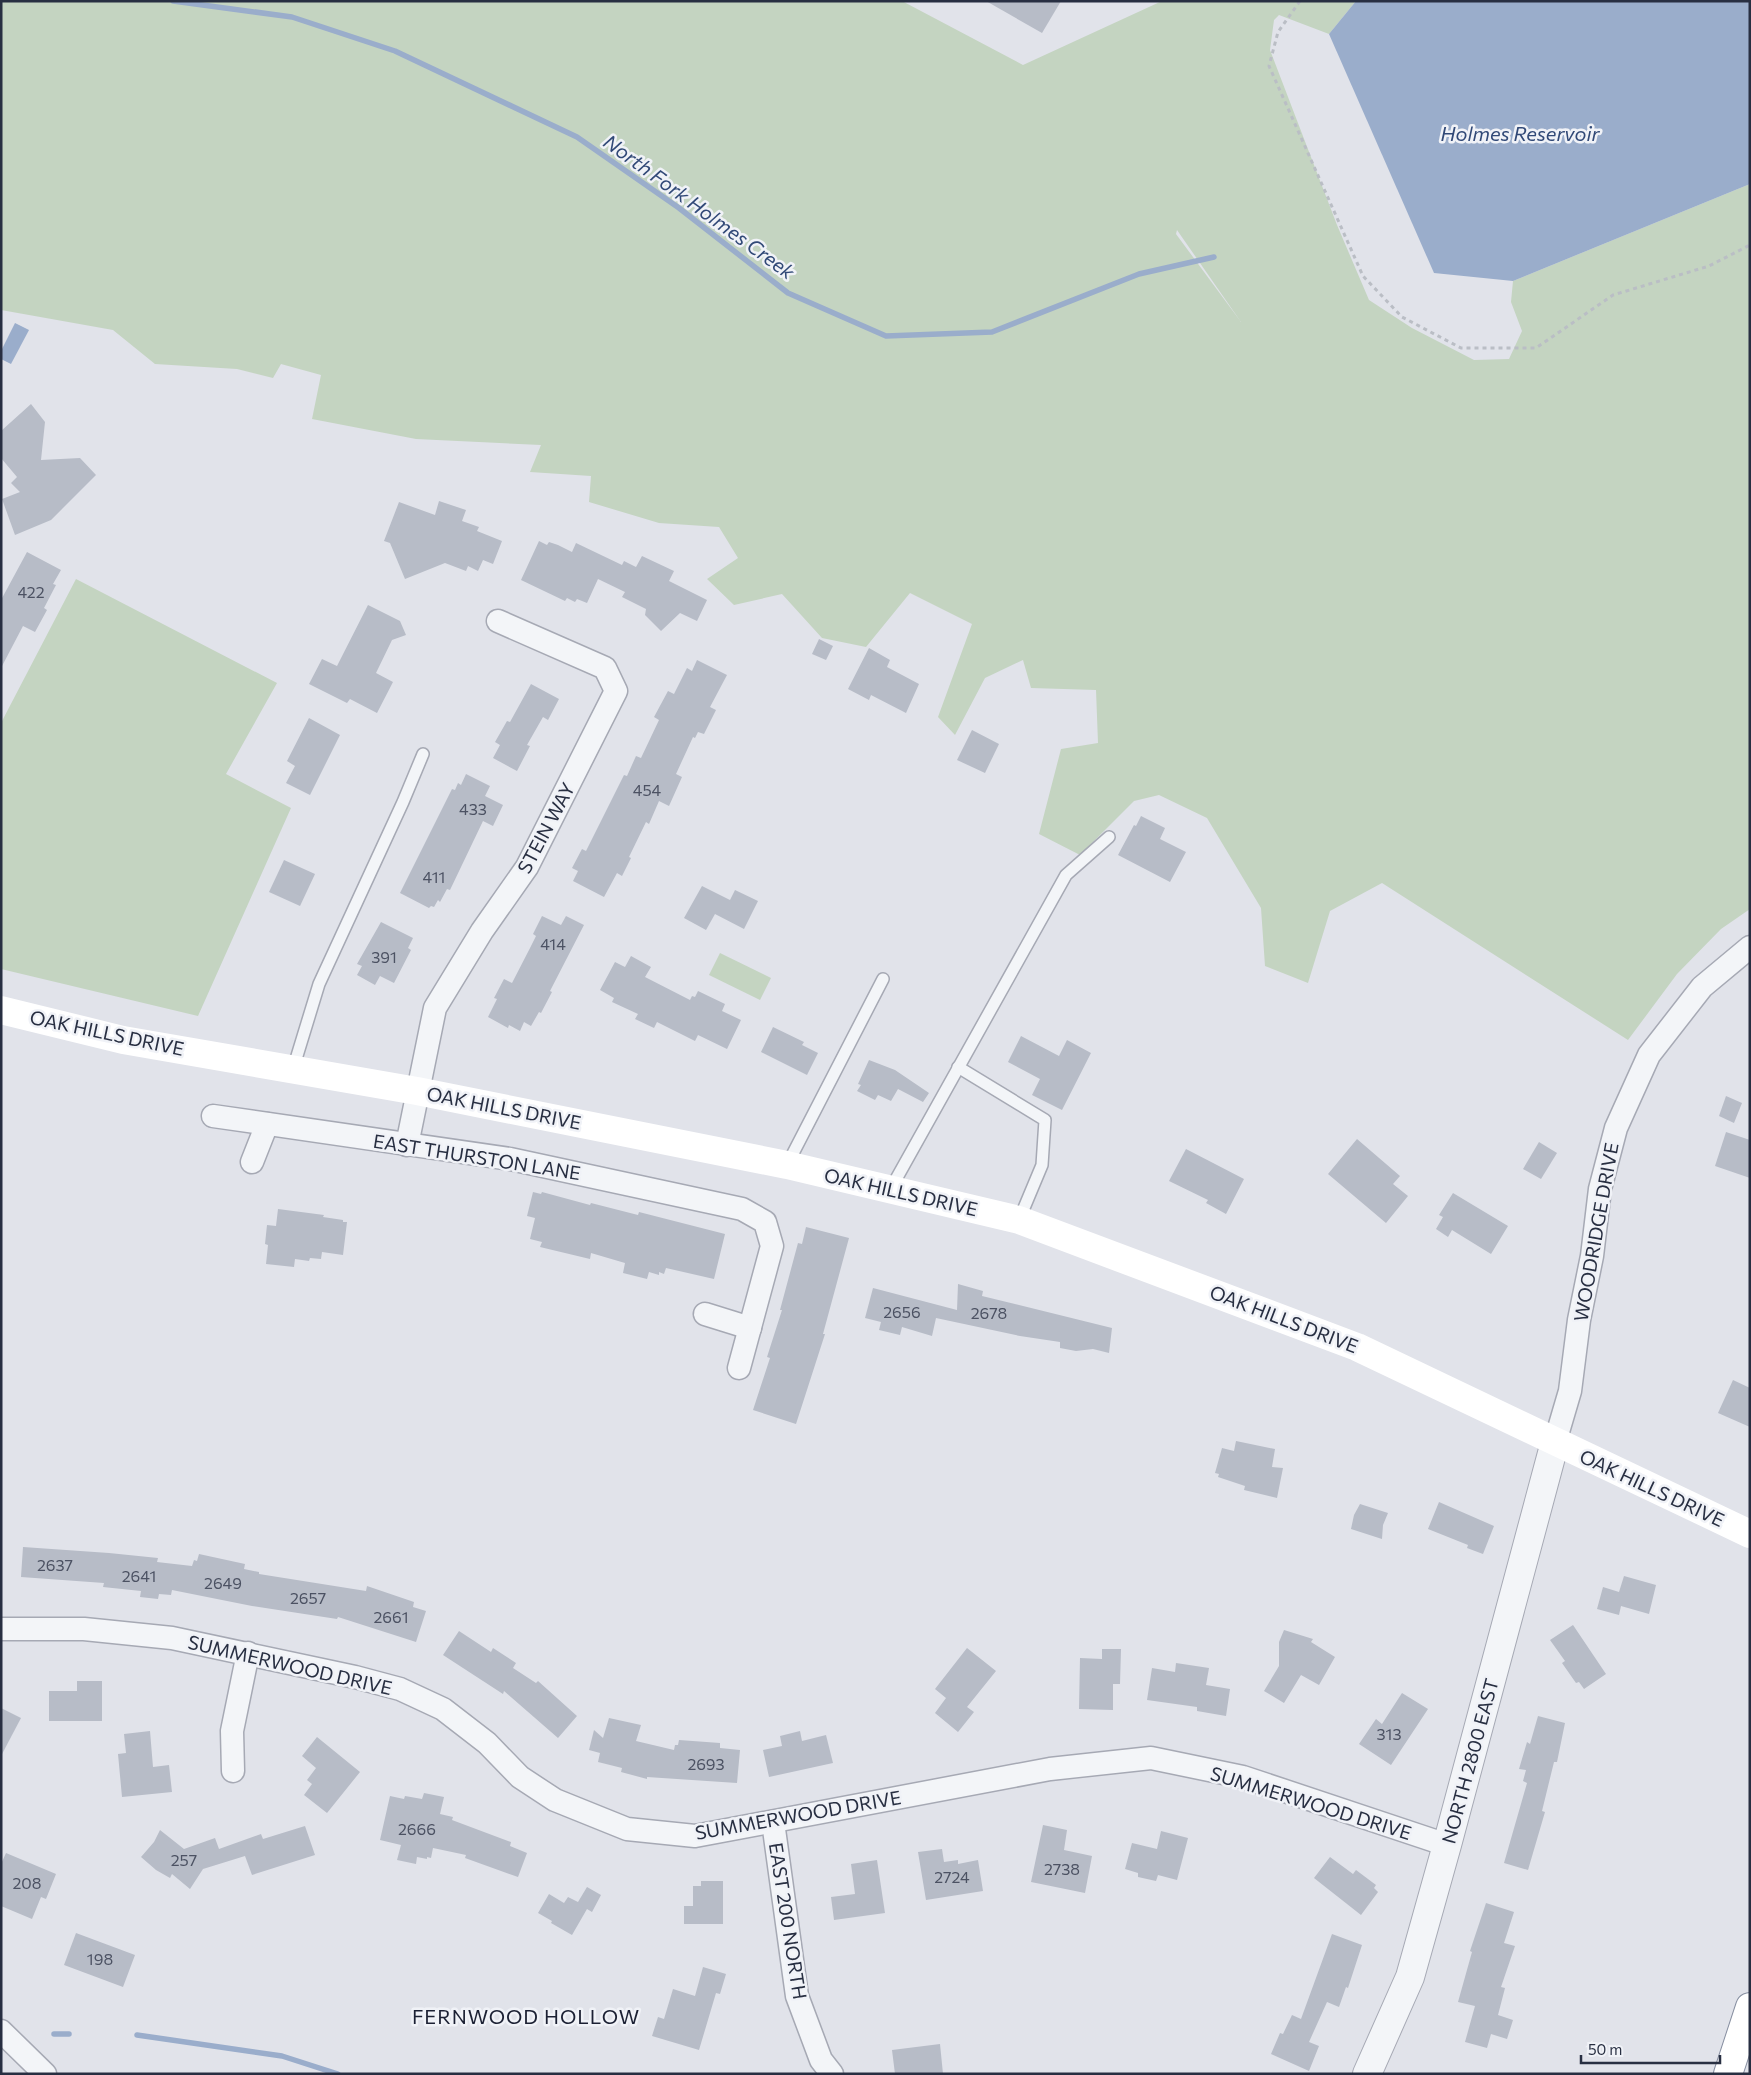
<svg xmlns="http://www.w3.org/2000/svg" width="1751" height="2075" font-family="Commissioner,sans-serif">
  <rect width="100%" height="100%" fill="#e1e3ea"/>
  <!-- green -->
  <g fill="#c4d4c1" fill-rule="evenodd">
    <path d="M1,1H902L1023,65L1162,1H1356L1329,34L1279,15L1274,20L1270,50L1337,225L1369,300L1412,328L1474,360L1509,359L1522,331L1511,302L1513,281L1750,184V909L1721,929L1677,974L1628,1040L1382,883L1330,911L1308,983L1265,966L1261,908L1207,818L1159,795L1134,801L1080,855L1039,834L1061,749L1098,743L1096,690L1031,688L1023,660L985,678L955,735L938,717L972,624L910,593L866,647L822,638L782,594L734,605L707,579L738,558L719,527L659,523L589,502L591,476L530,472L541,445L416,439L312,419L321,375L281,364L273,378L237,369L155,364L113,330L1,310ZM1177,230L1241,322L1176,234Z"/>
    <polygon points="76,579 277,683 226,774 291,808 198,1016 1,969 1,723"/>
    <polygon points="720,953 771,978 760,1000 709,975"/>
  </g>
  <!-- water -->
  <g fill="#9aadcb">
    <polygon points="1356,1 1750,1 1750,184 1513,281 1434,273 1329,34"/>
    <polygon points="15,323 29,330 11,364 1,359 1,351"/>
  </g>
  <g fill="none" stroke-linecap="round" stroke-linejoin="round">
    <!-- stream -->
    <g stroke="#9aadcb" stroke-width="5.5">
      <polyline points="173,1 292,17 395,51 577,137 679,208 788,293 886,336 992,332 1139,274 1214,257"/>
      <polyline points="54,2034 69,2034"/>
      <polyline points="137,2035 282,2056 338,2074"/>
    </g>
  </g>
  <!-- building -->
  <g fill="#b7bcc7">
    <polygon points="986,1 1061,1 1042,33"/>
    <polygon points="31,404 45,422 41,460 80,458 96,475 51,520 15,535 2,499 20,492 11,483 17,477 1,458 1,431"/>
    <polygon points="439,501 466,510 462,521 479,527 477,531 502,541 493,564 483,560 478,571 468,566 466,571 445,563 405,579 390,543 384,541 399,502 435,515"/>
    <polygon points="539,541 547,545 549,542 558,545 572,552 576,543 622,565 624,561 636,567 642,556 674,571 669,581 707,600 697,621 680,613 661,631 645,615 646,609 622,597 625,592 598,579 587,603 577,599 575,602 567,598 565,601 521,580"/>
    <polygon points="27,552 61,570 53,584 56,585 44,608 47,610 35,632 23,626 1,668 1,600"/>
    <polygon points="368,605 400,621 406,635 392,640 376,673 393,682 377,713 350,699 347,703 309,684 322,659 337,666"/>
    <polygon points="819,639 833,646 826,660 812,654"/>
    <polygon points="869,648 890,660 887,667 919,684 906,713 871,695 869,700 848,689"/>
    <polygon points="697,660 727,675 710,707 716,710 704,734 698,732 695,738 693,737 676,774 682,777 669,806 659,801 649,824 646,822 629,857 631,858 622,876 617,873 604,897 573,881 578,871 572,868 582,849 586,851 624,775 627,776 636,756 641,758 659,720 654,717 668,691 674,694 687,668 692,671"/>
    <polygon points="531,684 559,699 548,720 543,717 527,745 530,746 517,771 493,758 500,745 495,742 507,721 510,722"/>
    <polygon points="309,718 340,735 310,795 286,783 295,766 287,761"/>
    <polygon points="972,730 999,744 985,773 957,760"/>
    <polygon points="466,774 490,786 485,796 503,805 493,826 483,821 450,890 447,889 440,902 438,900 434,907 431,906 429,908 400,893 452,789 455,790 458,783 461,785"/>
    <polygon points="1141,816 1165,828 1160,839 1186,852 1170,882 1118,855 1134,825 1136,826"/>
    <polygon points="284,860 315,874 300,906 269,892"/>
    <polygon points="702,886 730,900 735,890 758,901 744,929 715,914 706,930 684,918"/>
    <polygon points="542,916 561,925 566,916 584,925 550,991 552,992 541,1013 539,1012 531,1026 524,1022 520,1031 509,1025 508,1028 488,1017 497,999 494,998 504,979 512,983 529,950 536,936 533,934"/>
    <polygon points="381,922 413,938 408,948 411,950 394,983 380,976 375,985 357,975 362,966 357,964"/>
    <polygon points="631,956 651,967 645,977 690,1000 692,996 695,997 698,991 725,1004 722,1011 741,1020 727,1049 698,1035 695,1041 657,1022 654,1028 635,1019 638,1014 612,1002 614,998 600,990 615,962 625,967"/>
    <polygon points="773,1027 804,1042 802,1045 818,1053 807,1075 761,1052"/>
    <polygon points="1021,1036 1059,1056 1067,1040 1091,1053 1062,1110 1032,1095 1040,1079 1008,1062"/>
    <polygon points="869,1060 895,1070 929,1093 923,1102 898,1089 891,1101 878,1095 875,1100 857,1091 861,1085 858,1084"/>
    <polygon points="1726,1096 1742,1103 1734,1123 1719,1116"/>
    <polygon points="1726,1132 1750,1140 1750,1178 1715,1166"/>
    <polygon points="1357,1139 1400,1176 1393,1184 1408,1196 1386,1223 1328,1174"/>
    <polygon points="1539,1142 1557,1153 1541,1179 1523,1169"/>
    <polygon points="1186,1149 1244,1179 1226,1214 1206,1203 1208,1200 1169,1181"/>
    <polygon points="533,1192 541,1194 542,1192 590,1205 591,1203 638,1215 639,1212 725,1234 714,1279 666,1268 664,1274 659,1272 659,1275 649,1272 647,1279 623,1273 625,1263 591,1253 590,1259 540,1247 542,1242 530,1239 535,1218 527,1216"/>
    <polygon points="1453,1193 1508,1226 1491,1254 1452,1230 1448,1237 1436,1229 1443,1217 1439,1215"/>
    <polygon points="278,1209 324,1215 323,1217 343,1220 343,1222 347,1222 343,1255 322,1252 321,1259 310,1258 309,1261 295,1259 294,1267 266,1264 268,1245 265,1244 267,1225 276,1226"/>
    <polygon points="806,1227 849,1238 823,1334 825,1334 796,1424 753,1410 770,1358 767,1357 782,1310 780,1310 798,1243 802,1244"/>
    <polygon points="958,1284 983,1291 982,1296 1112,1328 1109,1353 1093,1349 1076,1351 1060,1348 1060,1342 1020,1336 936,1318 932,1336 902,1327 900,1335 879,1330 881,1322 865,1318 873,1288 957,1310"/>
    <polygon points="1733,1380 1750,1388 1750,1427 1718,1413"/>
    <polygon points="1236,1441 1275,1449 1272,1467 1283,1468 1277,1498 1244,1490 1245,1486 1218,1477 1219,1474 1215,1473 1222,1448 1234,1451"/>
    <polygon points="1439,1502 1494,1526 1483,1554 1467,1548 1468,1545 1428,1529"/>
    <polygon points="1360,1504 1388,1513 1383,1525 1382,1539 1351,1529 1354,1515"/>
    <polygon points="23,1547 109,1553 158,1558 157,1562 192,1566 194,1560 197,1561 199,1554 245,1564 244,1569 259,1572 259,1574 366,1591 367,1586 414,1602 413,1607 426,1611 416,1642 338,1617 337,1619 252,1606 172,1590 171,1595 159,1594 158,1599 140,1597 141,1591 103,1587 104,1583 21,1577"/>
    <polygon points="1624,1576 1656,1585 1649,1614 1621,1606 1619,1615 1597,1609 1603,1587 1619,1592"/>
    <polygon points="1573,1625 1606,1674 1584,1689 1579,1682 1576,1683 1562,1663 1565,1661 1550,1640"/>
    <polygon points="1284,1630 1313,1639 1311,1642 1335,1657 1319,1685 1301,1675 1284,1703 1264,1691 1279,1666 1279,1642"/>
    <polygon points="459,1631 491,1652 493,1648 516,1663 513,1668 536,1683 538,1681 577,1716 558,1738 504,1691 503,1694 443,1655"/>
    <polygon points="967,1648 996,1671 967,1707 974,1712 958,1732 935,1713 946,1698 935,1689"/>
    <polygon points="1102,1649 1121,1649 1120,1684 1113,1684 1113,1710 1079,1709 1080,1658 1102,1659"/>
    <polygon points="1176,1663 1209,1668 1206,1685 1230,1689 1226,1716 1197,1711 1197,1707 1147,1700 1152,1668 1175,1672"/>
    <polygon points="77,1681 102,1681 102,1721 49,1721 49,1691 77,1691"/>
    <polygon points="1402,1693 1428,1709 1391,1765 1359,1744 1376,1719 1382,1724"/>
    <polygon points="1,1708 21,1718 1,1756"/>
    <polygon points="1538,1716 1565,1723 1557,1762 1554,1762 1542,1811 1545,1812 1528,1870 1504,1863 1527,1783 1523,1781 1526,1770 1519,1769 1527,1742 1530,1744"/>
    <polygon points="609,1718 641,1725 636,1741 674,1750 675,1745 678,1745 679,1740 720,1743 720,1748 740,1750 737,1783 647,1777 647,1779 621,1772 622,1768 598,1762 600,1753 589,1750 594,1730 603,1738"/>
    <polygon points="150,1731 153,1767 169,1765 172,1792 122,1797 118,1754 126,1753 124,1734"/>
    <polygon points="800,1731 802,1741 826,1735 833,1763 769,1777 763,1750 782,1746 780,1736"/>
    <polygon points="317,1737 360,1772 327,1813 304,1795 312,1784 307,1780 316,1768 302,1756"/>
    <polygon points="424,1793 444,1797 440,1814 453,1817 452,1820 511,1842 510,1846 527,1853 518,1877 465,1858 466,1855 433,1848 431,1858 427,1857 427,1859 417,1857 416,1864 397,1860 401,1845 380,1840 390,1796 404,1799 405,1796 422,1799"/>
    <polygon points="1043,1825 1067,1830 1064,1850 1092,1856 1085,1893 1031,1882"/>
    <polygon points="305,1826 315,1855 252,1875 245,1856 203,1869 190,1889 172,1874 170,1878 156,1870 141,1857 154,1842 160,1830 184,1849 215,1838 219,1849 261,1834 263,1839"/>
    <polygon points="1161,1831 1188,1838 1177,1880 1158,1875 1156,1881 1138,1877 1138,1873 1125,1869 1132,1843 1157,1849"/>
    <polygon points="942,1849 944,1862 958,1860 958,1864 978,1860 983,1891 926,1900 918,1852"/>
    <polygon points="6,1853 56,1874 46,1899 41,1897 32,1919 1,1906 1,1864"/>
    <polygon points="1330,1857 1353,1874 1356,1870 1376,1885 1374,1888 1378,1892 1361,1915 1314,1878"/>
    <polygon points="877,1860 885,1913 834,1920 831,1897 855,1894 851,1864"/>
    <polygon points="701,1881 723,1881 723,1924 684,1924 684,1906 693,1906 693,1886 701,1886"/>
    <polygon points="587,1887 601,1895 592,1912 587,1909 572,1935 551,1923 552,1921 538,1913 549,1894 564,1903 568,1897 578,1902"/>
    <polygon points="1486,1903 1514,1912 1504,1943 1515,1946 1501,1987 1505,1988 1498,2015 1513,2020 1507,2039 1491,2034 1487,2048 1465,2042 1475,2006 1458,2002 1472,1952 1470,1951"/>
    <polygon points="76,1933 135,1955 123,1987 64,1965"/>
    <polygon points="1332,1934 1362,1945 1348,1988 1346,1987 1339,2007 1327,2002 1309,2042 1319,2046 1309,2071 1271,2054 1280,2033 1283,2034 1292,2015 1301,2019"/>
    <polygon points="703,1967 726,1974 720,1994 716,1993 699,2050 652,2036 658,2017 664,2019 673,1989 695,1996"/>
    <polygon points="940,2044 943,2074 895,2074 892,2050"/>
  </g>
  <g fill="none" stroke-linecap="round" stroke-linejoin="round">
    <!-- service casing -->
    <g stroke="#a6a9b4" stroke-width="14">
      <g id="service">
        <polyline points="958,1067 1045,1120 1042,1165 1019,1220"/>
        <polyline points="293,1069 319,984 403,802 423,754"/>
        <polyline points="787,1165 883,979"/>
        <polyline points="890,1190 1066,875 1109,837"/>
      </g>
    </g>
    <!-- minor casing -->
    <g stroke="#a6a9b4" stroke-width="25">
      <g id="minor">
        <polyline points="213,1116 510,1159 742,1209 765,1222 772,1246 739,1368"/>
        <polyline points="407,1145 435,1008 482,931 527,867 616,691 605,668 498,621"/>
        <polyline points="252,1162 267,1124"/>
        <polyline points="705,1314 750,1328"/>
        <polyline points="1555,1442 1570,1391 1579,1320 1592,1256 1600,1189 1616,1128 1649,1055 1702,987 1750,947"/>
        <polyline points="1,1629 84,1629 172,1638 355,1677 400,1689 443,1709 487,1743 520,1777 555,1800 627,1829 695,1836 1050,1769 1151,1758 1243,1777 1447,1845"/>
        <polyline points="233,1771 232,1731 248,1653"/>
        <polyline points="773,1822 797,1996 821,2060 832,2074"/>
        <polyline points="1,2031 45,2074"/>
      </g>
    </g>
    <!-- tertiary casing -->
    <g stroke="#a6a9b4" stroke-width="30">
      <polyline id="tertiary" points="1367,2074 1410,1977 1447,1845 1555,1442"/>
    </g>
    <!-- motorway casing -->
    <g stroke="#878fa1" stroke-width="30">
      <polyline id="motorway" points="1728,2074 1750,2007"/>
    </g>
    <!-- path -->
    <polyline stroke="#babec5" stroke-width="3" stroke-dasharray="4 4" stroke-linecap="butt" points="1300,1 1278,32 1269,66 1363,276 1402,317 1461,348 1536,348 1613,295 1709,266 1750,245"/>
    <!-- service -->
    <use href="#service" stroke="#f3f5f8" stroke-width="11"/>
    <!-- minor -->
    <use href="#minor" stroke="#f3f5f8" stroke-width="22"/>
    <!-- tertiary -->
    <use href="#tertiary" stroke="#f3f5f8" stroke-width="28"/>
    <!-- secondary -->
    <polyline stroke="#fff" stroke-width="28" points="1,1010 123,1040 417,1091 787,1165 1019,1220 1357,1347 1750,1534"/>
    <!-- motorway -->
    <use href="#motorway" stroke="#fff" stroke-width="28"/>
  </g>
  <g text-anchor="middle" stroke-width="5" stroke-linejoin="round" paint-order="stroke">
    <!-- number labels -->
    <g font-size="16" fill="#4c5263">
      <text x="31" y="598">422</text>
      <text x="647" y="796">454</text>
      <text x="473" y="815">433</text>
      <text x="434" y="883">411</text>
      <text x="553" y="950">414</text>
      <text x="384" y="963">391</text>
      <text x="902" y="1318">2656</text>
      <text x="989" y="1319">2678</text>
      <text x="55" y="1571">2637</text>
      <text x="139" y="1582">2641</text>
      <text x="223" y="1589">2649</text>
      <text x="308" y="1604">2657</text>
      <text x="391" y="1623">2661</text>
      <text x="1389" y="1740">313</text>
      <text x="706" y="1770">2693</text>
      <text x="417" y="1835">2666</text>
      <text x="184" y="1866">257</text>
      <text x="1062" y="1875">2738</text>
      <text x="952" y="1883">2724</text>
      <text x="27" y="1889">208</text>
      <text x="100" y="1965">198</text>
    </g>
    <!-- street labels -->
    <g font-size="19" fill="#282f42" stroke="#f0f2f7">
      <text transform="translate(546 828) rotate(-62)" y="7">STEIN WAY</text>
      <text transform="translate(107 1033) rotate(12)" y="7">OAK HILLS DRIVE</text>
      <text transform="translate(504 1108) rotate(11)" y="7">OAK HILLS DRIVE</text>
      <text transform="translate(477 1157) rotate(9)" y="7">EAST THURSTON LANE</text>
      <text transform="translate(901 1192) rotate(13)" y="7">OAK HILLS DRIVE</text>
      <text transform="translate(1596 1232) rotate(-80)" y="7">WOODRIDGE DRIVE</text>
      <text transform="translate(1284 1319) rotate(21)" y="7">OAK HILLS DRIVE</text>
      <text transform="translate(1652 1488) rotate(25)" y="7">OAK HILLS DRIVE</text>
      <text transform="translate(290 1665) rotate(13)" y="7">SUMMERWOOD DRIVE</text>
      <text transform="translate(1470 1761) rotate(-75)" y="7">NORTH 2800 EAST</text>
      <text transform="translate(1311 1803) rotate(17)" y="7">SUMMERWOOD DRIVE</text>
      <text transform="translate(798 1815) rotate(-10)" y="7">SUMMERWOOD DRIVE</text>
      <text transform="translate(788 1921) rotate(81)" y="7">EAST 200 NORTH</text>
    </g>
    <!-- water labels -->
    <g font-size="20" font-style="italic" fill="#314977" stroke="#f0f2f7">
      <text x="1520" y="141">Holmes Reservoir</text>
      <text transform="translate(699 207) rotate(36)" y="7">North Fork Holmes Creek</text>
    </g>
    <!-- neighbourhood labels -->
    <g font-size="20" letter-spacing="1" fill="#1b2033" stroke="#f0f2f7">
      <text x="526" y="2024">FERNWOOD HOLLOW</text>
    </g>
  </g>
  <!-- border -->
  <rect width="1751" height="2075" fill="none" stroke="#282f42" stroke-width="5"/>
  <!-- scale -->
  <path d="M1581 2055v8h139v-8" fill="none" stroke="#282f42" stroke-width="2.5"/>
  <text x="1588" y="2055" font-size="15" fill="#282f42" stroke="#f0f2f7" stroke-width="4" paint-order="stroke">50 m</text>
</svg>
